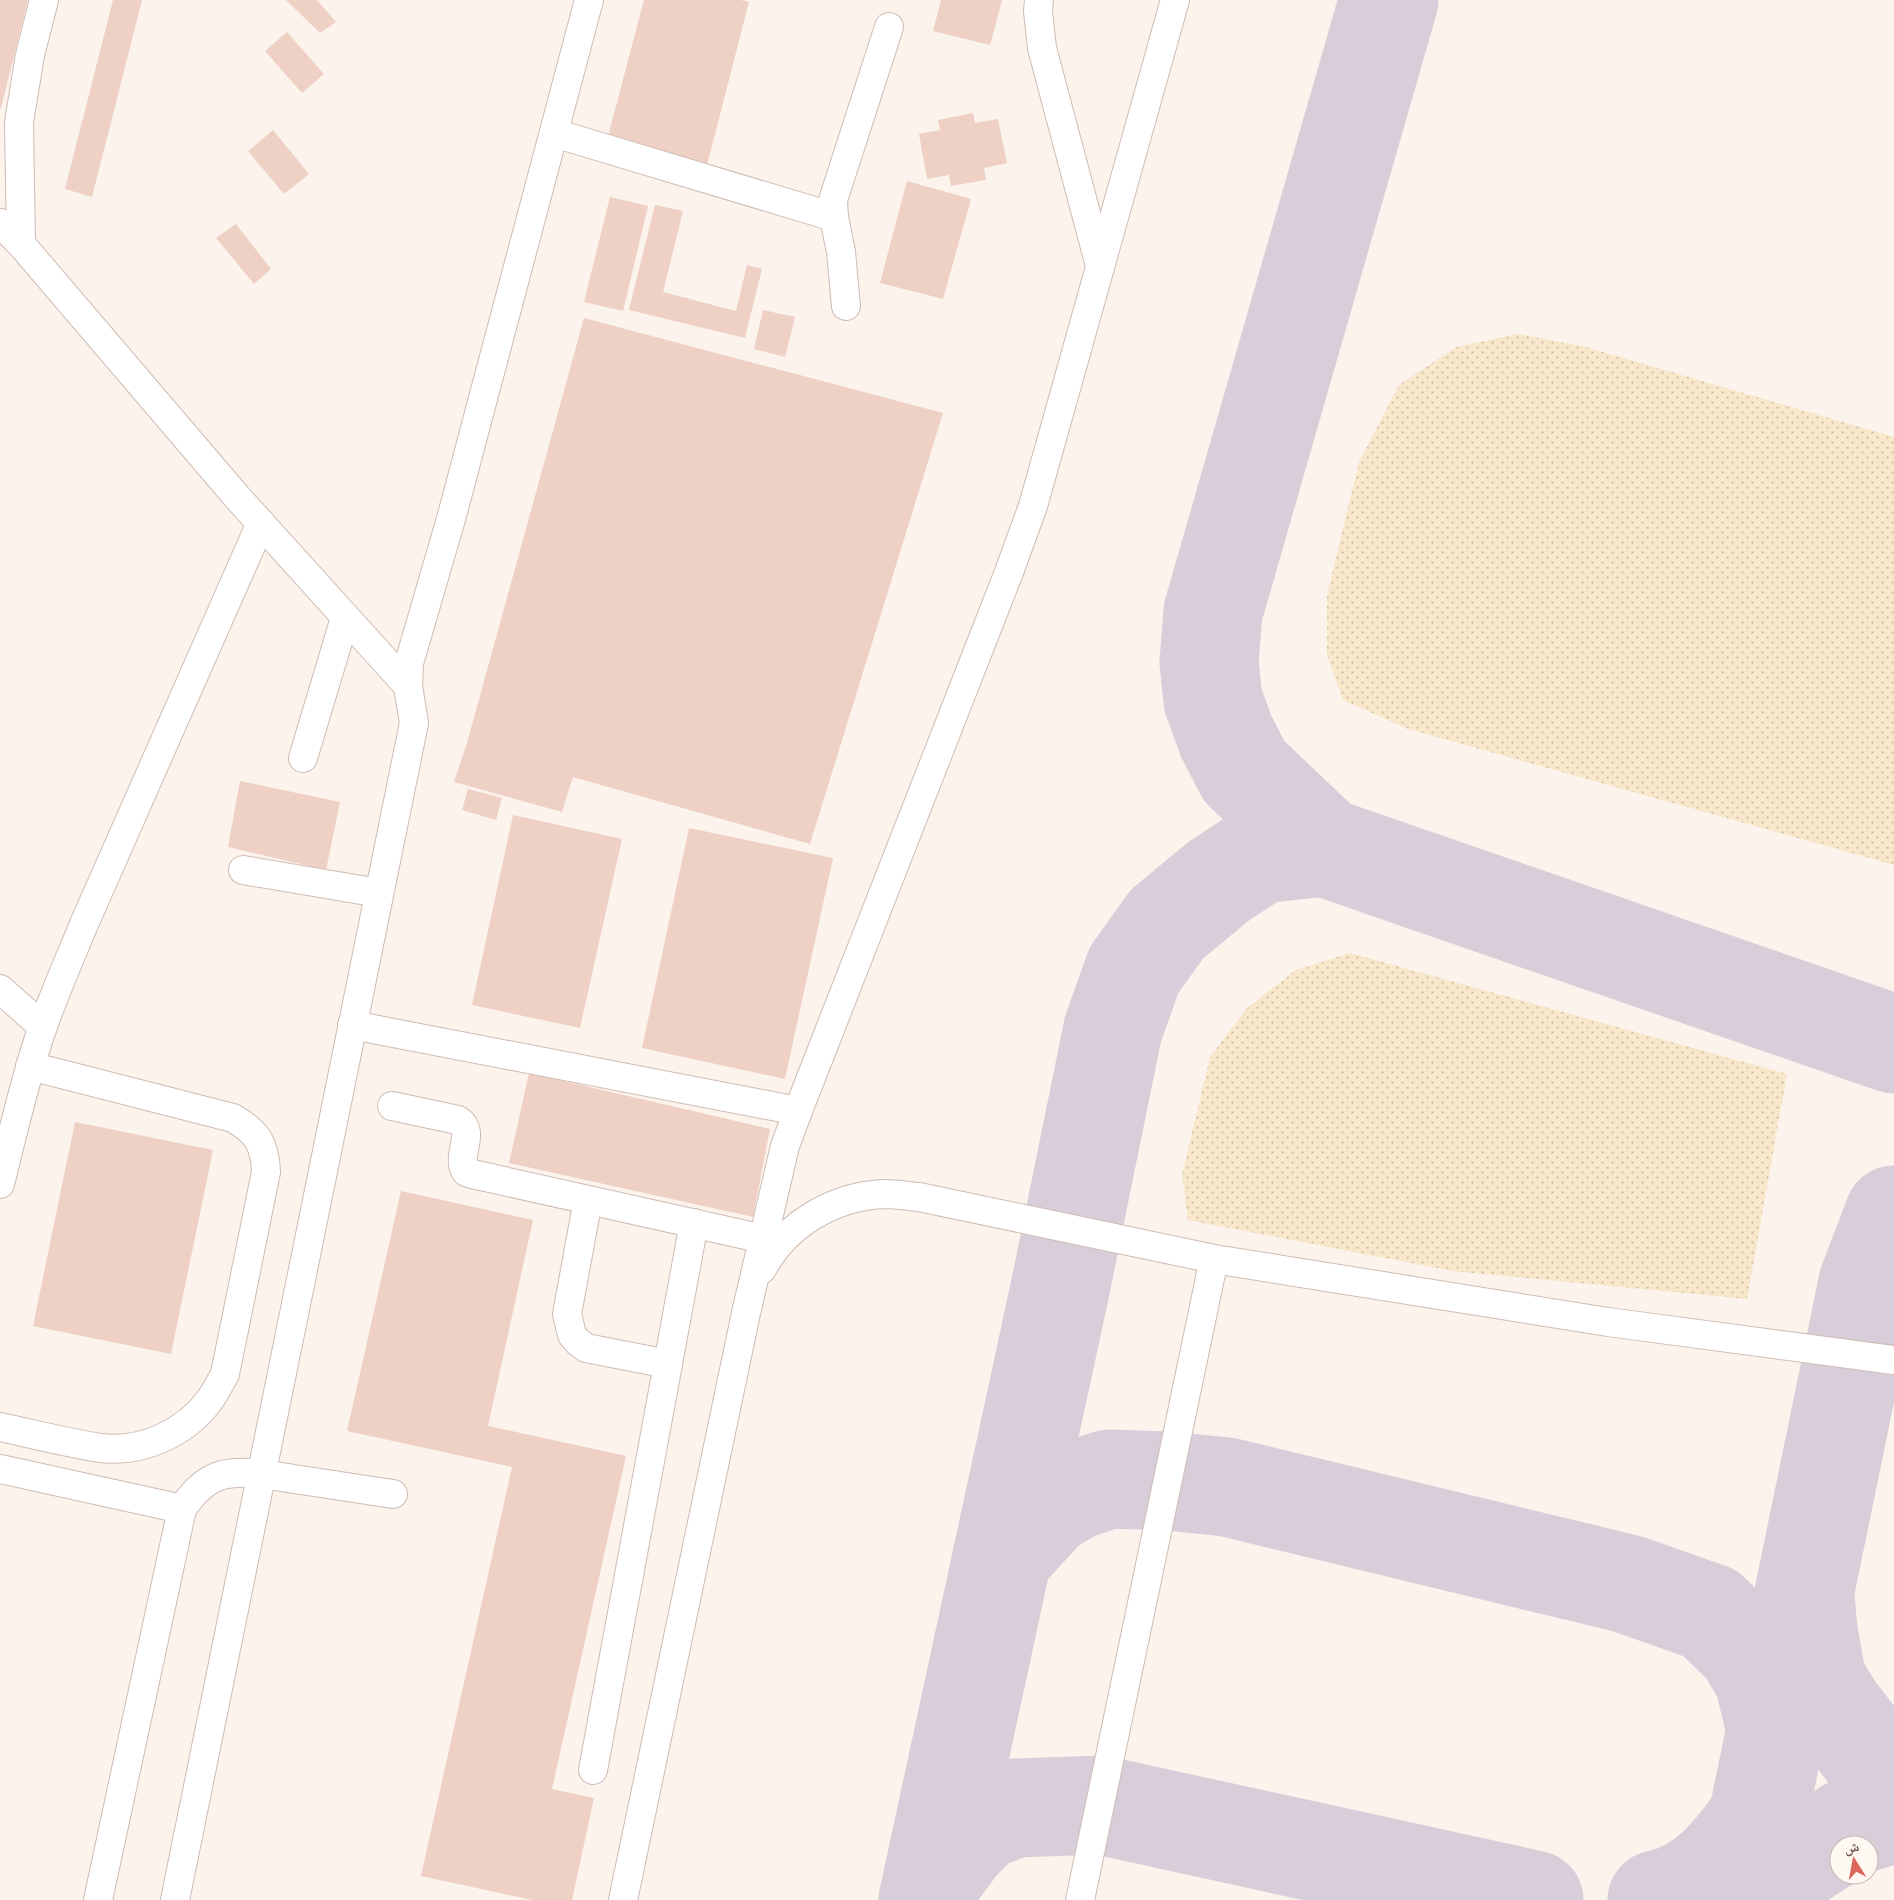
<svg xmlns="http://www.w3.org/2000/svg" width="1894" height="1900" font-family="Commissioner,'Noto Naskh Arabic',sans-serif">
  <defs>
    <pattern id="sand-dots" width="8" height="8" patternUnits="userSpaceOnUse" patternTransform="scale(1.25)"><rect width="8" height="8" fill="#f8e7ca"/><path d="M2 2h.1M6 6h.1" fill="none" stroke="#cdbea6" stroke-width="1.8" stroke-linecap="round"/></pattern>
  </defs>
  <rect width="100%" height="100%" fill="#fbf3ec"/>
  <!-- sand -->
  <g fill="url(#sand-dots)">
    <polygon points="1519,334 1586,347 1894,437 1894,865 1408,729 1343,700 1327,655 1327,595 1359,462 1399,385 1456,347"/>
    <polygon points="1350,953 1787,1074 1747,1299 1452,1271 1188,1220 1182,1175 1210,1057 1247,1008 1296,970"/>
  </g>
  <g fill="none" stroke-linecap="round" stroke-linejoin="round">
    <!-- taxiway -->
    <g stroke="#d8ced9" stroke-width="99">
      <polyline points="1389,0 1213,612 1209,662 1213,700 1226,736 1244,771 1324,847 1894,1044"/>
      <polyline points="1002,1556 1047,1507 1073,1491 1109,1479 1168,1481 1227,1487 1628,1584 1710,1613 1746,1648 1764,1679 1775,1726"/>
      <polyline points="1805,1596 1808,1631 1817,1681 1834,1709 1871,1757 1894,1775"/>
      <polyline points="933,1878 959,1843 981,1821 1014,1808 1100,1805 1534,1900"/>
      <polyline points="928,1900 1060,1289 1113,1029 1134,970 1167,924 1219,881 1260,854 1324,847"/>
      <path d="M1657,1900C1704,1890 1732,1855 1758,1818"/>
      <polyline points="1741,1900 1868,1283 1894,1215"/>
      <polyline points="1758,1900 1782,1871 1848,1828 1894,1813"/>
    </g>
  </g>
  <!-- building -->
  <g fill="#efd0c5">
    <polygon points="0,0 28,0 1,108 0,108"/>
    <polygon points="113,0 142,0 92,197 65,189"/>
    <polygon points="286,0 317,0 336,22 320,33"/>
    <polygon points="644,0 741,0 749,2 706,169 606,144"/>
    <polygon points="941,0 1002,0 990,45 933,31"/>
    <polygon points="287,32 324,74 302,93 265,51"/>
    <polygon points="973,113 975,123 998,119 1007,163 984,168 986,180 951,186 949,175 927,179 919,134 940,130 938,120"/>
    <polygon points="273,130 309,174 284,194 248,151"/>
    <polygon points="907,181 971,199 943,299 880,283"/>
    <polygon points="610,197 648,206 623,311 584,302"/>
    <polygon points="655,205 683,211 663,292 736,311 747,265 762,269 745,338 629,310"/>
    <polygon points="236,224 271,269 254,284 216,238"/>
    <polygon points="763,310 795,317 785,357 754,349"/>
    <polygon points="584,318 943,413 810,844 573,777 562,812 454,782 467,743"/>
    <polygon points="240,781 340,802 326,870 228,847"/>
    <polygon points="468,789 502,798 496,820 462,810"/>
    <polygon points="513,815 622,839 580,1028 472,1005"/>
    <polygon points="689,828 833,858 785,1079 642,1048"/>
    <polygon points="529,1073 770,1129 753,1217 509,1163"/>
    <polygon points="75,1122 213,1150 171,1354 33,1326"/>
    <polygon points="401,1191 533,1220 488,1426 626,1456 552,1789 594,1798 572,1900 532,1900 421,1876 512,1467 347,1431"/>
  </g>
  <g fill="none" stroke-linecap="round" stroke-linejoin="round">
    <!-- minor casing -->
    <g stroke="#cfbcb4" stroke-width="30">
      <g id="minor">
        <polyline points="1039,0 1038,11 1042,48 1100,266"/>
        <polyline points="554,133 834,217"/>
        <polyline points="0,223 21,244 237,497 408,686"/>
        <polyline points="21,244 19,122 30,55 44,0"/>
        <polyline points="846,306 841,252 834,217 833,200 889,27"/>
        <polyline points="303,758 345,618"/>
        <polyline points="243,870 379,893"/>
        <polyline points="0,989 43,1027"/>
        <polyline points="352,1025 798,1111"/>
        <path d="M392,1106L458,1120C477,1132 455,1156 466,1172L472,1174L764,1239"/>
        <path d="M0,1184C13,1132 25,1078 43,1026C55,992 70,958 84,924L261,523"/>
        <polyline points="588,1200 567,1314 572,1335 578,1342 586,1348 668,1364"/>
        <path d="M762,1269C786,1224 834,1196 885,1194C896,1194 908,1196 919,1197L1214,1259L1608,1322L1894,1360"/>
        <path d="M0,1427C33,1434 68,1443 101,1448C142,1453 185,1433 209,1401C215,1393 220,1383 225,1374L266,1172C265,1144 257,1132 233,1118L30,1066"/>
        <polyline points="0,1469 182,1509"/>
        <polyline points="593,1770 694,1223"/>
        <path d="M98,1900L182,1509C192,1494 204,1480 222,1475C245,1469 272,1476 294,1479C327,1484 360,1489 393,1494"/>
        <polyline points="175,1900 414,723 408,686 409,663 451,519 589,0"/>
        <polyline points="623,1900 746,1313 785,1146 798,1111 1009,572 1033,506 1175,0"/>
        <polyline points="1080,1900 1214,1259"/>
      </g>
    </g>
    <!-- minor -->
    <use href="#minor" stroke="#fff" stroke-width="28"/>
  </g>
  <!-- north arrow -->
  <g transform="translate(1854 1860) rotate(349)"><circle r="24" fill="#fef8f2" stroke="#c7b8b1"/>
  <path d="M0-4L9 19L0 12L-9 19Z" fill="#db665c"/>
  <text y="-8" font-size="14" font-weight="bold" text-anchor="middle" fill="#755850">ش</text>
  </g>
</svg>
